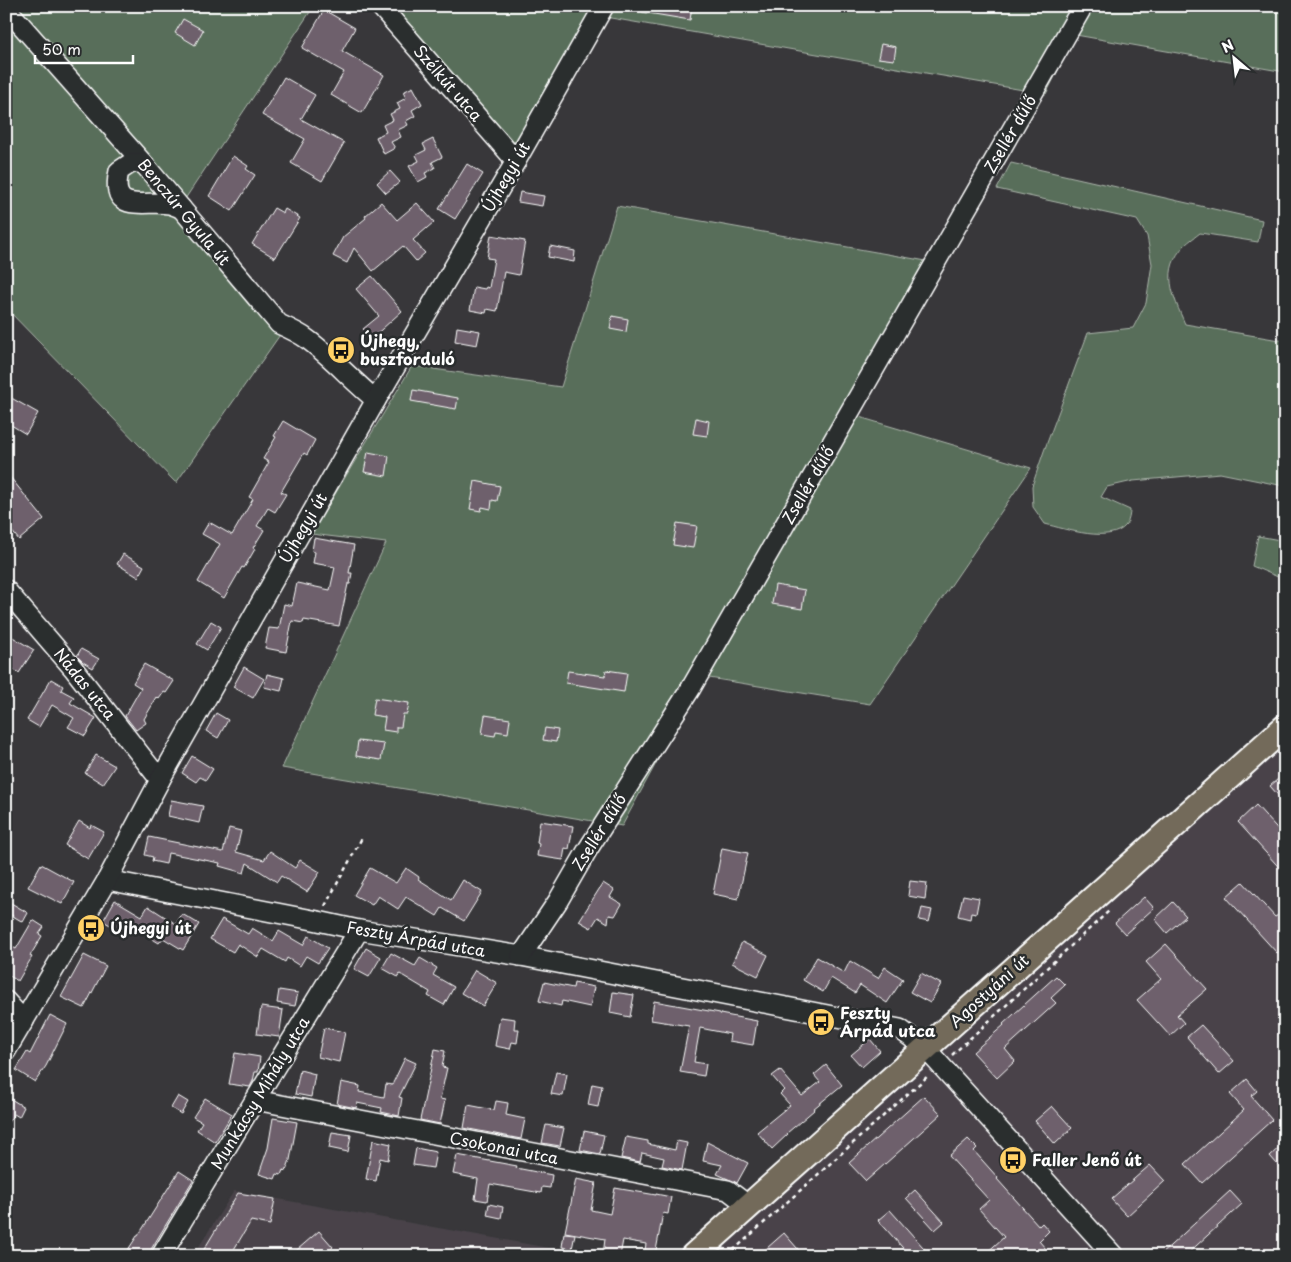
<svg xmlns="http://www.w3.org/2000/svg" width="1291" height="1262" font-family="'Playpen Sans',sans-serif">
  <rect width="100%" height="100%" fill="#38373a"/>
  <filter id="ink" filterUnits="userSpaceOnUse"><feTurbulence type="fractalNoise" baseFrequency=".02" numOctaves="2"/><feDisplacementMap in="SourceGraphic" scale="10" xChannelSelector="R" yChannelSelector="G"/><feConvolveMatrix kernelMatrix="1 2 1 2 8 2 1 2 1" color-interpolation-filters="sRGB"/></filter>
  <g filter="url(#ink)">
    <!-- built -->
    <g fill="#484349">
      <polygon points="1285,725 1285,1256 693,1256"/>
      <polygon points="234,1191 593,1256 193,1256"/>
    </g>
    <!-- green -->
    <g fill="#596e5a" stroke="#acb6ac">
      <polygon points="6,6 314,6 181,205 289,322 176,483 6,308"/>
      <polygon points="381,6 1285,6 1285,72 1076,35 1046,94 588,14 511,156"/>
      <path d="M1011,163L1262,220L1258,242L1200,233C1195,237 1189,241 1185,245C1160,270 1173,296 1185,324L1285,341V484L1284,486L1220,473L1133,481L1107,487L1101,497L1130,510C1130,514 1129,521 1126,525C1111,544 1065,529 1045,524L1033,507L1032,486L1044,451L1088,333L1133,328L1146,303L1152,264L1147,236L1137,220L997,189Z"/>
      <polygon points="617,206 932,262 849,414 1031,468 870,704 703,677 622,826 282,768 386,543 311,534 412,366 561,387"/>
      <polygon points="1258,536 1285,541 1285,580 1252,566"/>
    </g>
    <!-- building -->
    <g fill="#6e606c" stroke="#fff">
      <polygon points="642,6 692,6 690,20 642,12"/>
      <polygon points="324,10 355,28 342,51 384,75 362,113 331,95 344,72 302,48"/>
      <polygon points="183,19 203,30 195,45 175,33"/>
      <polygon points="881,44 896,47 894,60 878,58"/>
      <polygon points="284,77 315,95 301,119 344,143 322,181 291,163 305,139 262,115"/>
      <polygon points="413,87 422,104 412,110 415,116 406,121 408,125 398,130 401,137 391,142 395,148 384,154 376,137 386,132 383,125 393,120 390,114 400,109 397,103 406,98 403,92"/>
      <polygon points="433,139 442,157 432,162 435,168 425,173 427,177 418,182 409,166 419,161 416,155 426,150 423,144"/>
      <polygon points="233,156 248,166 246,169 255,175 232,211 209,196"/>
      <polygon points="467,164 483,174 455,219 439,209"/>
      <polygon points="390,171 400,182 386,193 377,183"/>
      <polygon points="520,192 544,196 542,206 518,202"/>
      <polygon points="381,202 397,220 417,203 434,222 413,240 425,253 416,261 403,246 373,271 354,248 347,263 333,256 343,237 366,218 365,216"/>
      <polygon points="274,208 283,213 285,209 300,218 275,258 252,244"/>
      <polygon points="491,235 525,241 519,275 504,272 497,311 487,309 486,313 470,310 474,287 485,289 486,287 489,288 494,259 487,258"/>
      <polygon points="550,246 575,251 574,262 548,257"/>
      <polygon points="372,276 402,311 372,338 363,329 379,316 356,289"/>
      <polygon points="612,316 628,319 626,332 610,329"/>
      <polygon points="457,327 480,331 477,345 455,341"/>
      <polygon points="413,390 458,398 456,409 411,401"/>
      <polygon points="6,395 38,413 26,434 6,422"/>
      <polygon points="696,418 709,421 707,436 693,434"/>
      <polygon points="283,421 315,440 307,455 304,453 281,492 286,494 275,512 268,508 257,526 264,530 253,548 255,549 244,568 242,567 224,598 198,582 220,544 202,534 209,522 232,535 253,499 249,497 269,462 263,459 276,437 274,436"/>
      <polygon points="368,452 389,456 386,476 364,472"/>
      <polygon points="6,472 44,519 19,540 6,524"/>
      <polygon points="475,481 500,486 497,501 492,500 491,509 482,507 481,511 470,509"/>
      <polygon points="677,523 697,526 693,548 673,545"/>
      <polygon points="314,538 354,545 349,573 352,573 350,584 348,584 339,626 304,620 303,623 292,621 286,652 265,648 269,628 279,629 284,604 292,606 297,583 330,590 335,567 313,563 315,552 312,551"/>
      <polygon points="123,554 144,566 138,577 117,564"/>
      <polygon points="775,585 805,590 802,609 772,604"/>
      <polygon points="211,621 221,627 207,650 197,644"/>
      <polygon points="6,633 34,650 19,673 6,665"/>
      <polygon points="81,649 99,659 93,668 83,662 77,656"/>
      <polygon points="144,664 174,681 166,693 164,692 159,699 157,697 144,719 146,723 136,730 125,716 141,688 133,683"/>
      <polygon points="244,667 264,679 253,698 233,687"/>
      <polygon points="606,670 627,673 624,692 566,683 568,671 605,676"/>
      <polygon points="267,674 284,678 281,691 264,687"/>
      <polygon points="51,679 63,686 61,690 74,697 70,703 96,718 85,736 68,727 74,718 52,705 39,727 27,720"/>
      <polygon points="375,698 409,703 407,714 403,714 401,727 396,727 396,732 383,730 385,717 372,715"/>
      <polygon points="216,713 228,720 218,738 206,731"/>
      <polygon points="485,715 510,719 508,733 496,731 495,736 482,734"/>
      <polygon points="545,728 558,730 556,742 543,740"/>
      <polygon points="358,741 384,744 381,760 356,756"/>
      <polygon points="96,755 115,766 103,784 85,773"/>
      <polygon points="192,756 213,769 206,780 200,777 196,782 182,773"/>
      <polygon points="1285,773 1285,803 1270,786"/>
      <polygon points="171,800 203,806 199,823 168,816"/>
      <polygon points="1256,805 1285,837 1285,874 1238,822"/>
      <polygon points="79,821 90,828 91,825 104,832 88,859 65,845"/>
      <polygon points="540,821 573,826 569,849 565,848 563,860 537,856 539,844 537,843"/>
      <polygon points="229,828 241,831 236,852 264,860 270,851 295,868 300,860 320,872 307,892 281,876 277,882 247,863 244,873 219,866 220,863 168,853 166,864 152,861 153,857 145,855 149,837 223,852"/>
      <polygon points="722,848 748,853 738,899 713,894"/>
      <polygon points="41,864 74,882 62,904 28,887"/>
      <polygon points="370,868 396,883 406,868 419,877 418,879 451,900 463,880 482,892 464,921 442,908 437,916 406,897 398,909 378,896 372,905 354,895"/>
      <polygon points="910,881 927,883 925,899 908,896"/>
      <polygon points="1243,882 1275,917 1285,911 1285,947 1277,953 1226,897"/>
      <polygon points="603,883 614,890 610,897 622,904 615,916 609,915 608,923 598,917 591,928 579,921"/>
      <polygon points="963,895 979,898 976,914 971,913 970,919 958,916"/>
      <polygon points="1144,897 1154,908 1125,934 1115,923"/>
      <polygon points="6,900 28,913 23,922 6,912"/>
      <polygon points="115,900 142,916 148,906 176,924 182,914 199,924 183,950 163,938 159,943 128,924 123,932 103,921"/>
      <polygon points="1173,902 1186,916 1167,933 1155,919"/>
      <polygon points="922,908 932,910 929,922 919,920"/>
      <polygon points="222,919 248,934 252,928 273,941 279,931 303,945 308,936 328,948 318,963 306,956 300,966 287,958 285,962 263,949 258,957 238,944 233,952 210,939"/>
      <polygon points="33,920 44,927 39,934 42,936 30,956 32,957 18,981 6,974 6,943 16,949"/>
      <polygon points="742,942 768,955 758,976 732,963"/>
      <polygon points="1166,944 1207,989 1177,1015 1184,1023 1170,1036 1137,1000 1161,979 1146,962"/>
      <polygon points="366,948 381,957 369,977 354,969"/>
      <polygon points="391,953 415,966 420,958 437,968 433,975 454,987 444,1005 428,996 430,992 400,974 398,977 382,968"/>
      <polygon points="84,955 106,966 84,1008 61,997"/>
      <polygon points="817,957 844,973 850,961 878,978 885,967 903,979 887,1003 860,985 855,993 831,978 823,992 803,980"/>
      <polygon points="475,970 497,983 483,1006 461,993"/>
      <polygon points="921,973 941,984 930,1003 910,992"/>
      <polygon points="1056,976 1065,985 1051,998 1056,1003 1005,1049 1015,1061 997,1078 973,1052 1004,1025 1003,1024"/>
      <polygon points="544,982 573,988 574,983 594,987 590,1007 562,1001 561,1006 539,1001"/>
      <polygon points="279,990 298,993 295,1006 277,1003"/>
      <polygon points="613,992 634,995 630,1017 610,1013"/>
      <polygon points="654,1001 720,1013 720,1014 757,1021 753,1045 729,1041 730,1034 700,1028 694,1062 706,1064 704,1076 680,1072 689,1026 651,1020"/>
      <polygon points="261,1007 283,1010 279,1037 257,1034"/>
      <polygon points="50,1015 67,1024 46,1066 35,1082 16,1070 27,1052 30,1054"/>
      <polygon points="500,1017 515,1019 514,1029 519,1029 517,1043 512,1042 510,1049 495,1046"/>
      <polygon points="1201,1025 1234,1061 1219,1074 1187,1037"/>
      <polygon points="324,1028 345,1032 339,1062 318,1057"/>
      <polygon points="870,1039 880,1051 862,1067 851,1055"/>
      <polygon points="435,1049 445,1051 442,1067 447,1068 440,1099 445,1100 440,1124 420,1120"/>
      <polygon points="235,1053 260,1057 258,1072 255,1072 253,1081 250,1087 229,1084"/>
      <polygon points="405,1058 416,1063 399,1097 402,1098 399,1116 381,1112 382,1108 357,1103 356,1108 337,1104 341,1082 360,1086 359,1092 384,1097 386,1084 392,1085"/>
      <polygon points="826,1065 842,1085 813,1109 814,1110 787,1133 788,1134 772,1149 757,1132 790,1105 780,1094 784,1090 772,1076 780,1070 802,1096 820,1082 814,1075"/>
      <polygon points="300,1070 315,1074 311,1097 295,1094"/>
      <polygon points="556,1072 567,1074 563,1096 551,1094"/>
      <polygon points="1247,1079 1257,1091 1251,1096 1272,1120 1202,1183 1185,1164 1244,1110 1230,1094"/>
      <polygon points="592,1084 602,1086 598,1107 588,1105"/>
      <polygon points="6,1096 24,1107 19,1117 14,1114 6,1125"/>
      <polygon points="178,1096 188,1102 181,1114 171,1108"/>
      <polygon points="924,1096 941,1114 866,1181 849,1163"/>
      <polygon points="205,1098 232,1114 215,1142 197,1130 202,1122 193,1117"/>
      <polygon points="496,1101 508,1103 506,1115 525,1119 521,1139 464,1128 468,1105 494,1110"/>
      <polygon points="1052,1106 1072,1128 1055,1144 1035,1121"/>
      <polygon points="273,1118 297,1122 290,1160 286,1171 283,1170 281,1175 277,1174 275,1179 259,1174 268,1148"/>
      <polygon points="546,1125 564,1128 560,1146 542,1143"/>
      <polygon points="584,1131 604,1135 600,1154 580,1150"/>
      <polygon points="332,1132 351,1135 348,1152 329,1148"/>
      <polygon points="626,1137 648,1141 648,1144 675,1150 677,1141 687,1143 682,1170 662,1166 664,1158 642,1153 640,1162 621,1158"/>
      <polygon points="968,1139 977,1148 974,1151 998,1178 997,1179 1039,1226 1042,1223 1049,1231 1039,1241 1052,1256 983,1256 1004,1237 979,1209 989,1200 949,1156"/>
      <polygon points="373,1140 391,1144 388,1160 380,1158 376,1181 366,1179"/>
      <polygon points="707,1142 748,1163 737,1183 717,1174 722,1165 703,1161"/>
      <polygon points="1285,1142 1285,1173 1270,1156"/>
      <polygon points="416,1148 436,1152 433,1168 413,1165"/>
      <polygon points="457,1155 517,1166 516,1168 552,1175 550,1188 542,1187 541,1193 490,1184 487,1201 475,1199 478,1179 453,1174"/>
      <polygon points="1150,1165 1165,1181 1127,1216 1111,1199"/>
      <polygon points="179,1171 193,1180 147,1256 124,1256 137,1236 138,1236"/>
      <polygon points="576,1179 596,1183 591,1210 610,1214 615,1188 656,1195 656,1194 671,1197 668,1214 663,1213 655,1256 644,1256 646,1244 623,1240 620,1256 603,1255 605,1239 565,1232"/>
      <polygon points="915,1190 944,1222 935,1230 906,1198"/>
      <polygon points="1230,1191 1242,1204 1185,1256 1159,1256"/>
      <polygon points="238,1193 275,1199 270,1225 251,1221 230,1256 200,1256"/>
      <polygon points="489,1204 503,1207 501,1218 487,1215"/>
      <polygon points="890,1210 931,1256 910,1256 878,1220"/>
      <polygon points="319,1231 333,1247 324,1256 290,1256"/>
      <polygon points="564,1233 575,1234 572,1249 562,1247"/>
      <polygon points="784,1233 804,1256 758,1256"/>
    </g>
    <g fill="none" stroke-linecap="round" stroke-linejoin="round">
      <!-- minor casing -->
      <g stroke="#fff" stroke-width="22">
        <g id="minor">
          <polyline points="380,6 516,161"/>
          <path d="M6,8L143,163L279,324C288,328 299,333 307,339C332,357 352,381 376,400"/>
          <path d="M143,163H131L119,171C109,215 143,200 170,204C173,205 177,207 181,208"/>
          <polyline points="6,590 73,668 160,780"/>
          <polyline points="107,880 318,921 359,930 521,956 900,1029 925,1048 1114,1256"/>
          <polyline points="521,956 558,901 588,849 691,688 1083,6"/>
          <polyline points="6,1001 24,1021"/>
          <polyline points="6,1051 107,880 160,780 376,400 516,161 604,6"/>
          <polyline points="255,1100 728,1190 749,1206"/>
          <polyline points="161,1256 255,1100 359,930"/>
        </g>
      </g>
      <!-- major casing -->
      <g stroke="#fff" stroke-width="28">
        <polyline id="major" points="693,1256 1285,727"/>
      </g>
      <!-- path -->
      <g stroke="#fff" stroke-width="2.5" stroke-dasharray="4 4" stroke-linecap="butt">
        <polyline points="325,906 363,836"/>
        <polyline points="952,1055 1110,910"/>
        <polyline points="727,1256 929,1075"/>
      </g>
      <!-- minor -->
      <use href="#minor" stroke="#2a2d2e" stroke-width="19"/>
      <!-- major -->
      <use href="#major" stroke="#736b5a" stroke-width="24"/>
    </g>
  </g>
  <!-- icons -->
  <defs>
    <g id="bus-disc" transform="scale(1.4375)"><circle r="9.5" fill="#ffd166" stroke="#2a2d2e"/><path d="M-5-6H5V4H4V6H2V4H-2V6H-4V4H-5ZM-3.5-4V0h7V-4ZM-3.5 1.2v1.5H-2V1.2ZM2 1.2v1.5H3.5V1.2Z" fill="#111"/></g>
  </defs>
  <g fill-rule="evenodd">
    <use href="#bus-disc" x="341" y="350"/>
    <use href="#bus-disc" x="91" y="928"/>
    <use href="#bus-disc" x="821" y="1022"/>
    <use href="#bus-disc" x="1013" y="1160"/>
  </g>
  <g text-anchor="middle" stroke-width="5" stroke-linejoin="round" paint-order="stroke">
    <!-- street labels -->
    <g font-size="16" fill="#fff" stroke="#2a2d2e">
      <text transform="translate(448 83) rotate(49)" y="6">Szélkút utca</text>
      <text transform="translate(1010 134) rotate(-60)" y="6">Zsellér dűlő</text>
      <text transform="translate(506 177) rotate(-60)" y="6">Újhegyi út</text>
      <text transform="translate(184 212) rotate(50)" y="6">Benczúr Gyula út</text>
      <text transform="translate(808 485) rotate(-60)" y="6">Zsellér dűlő</text>
      <text transform="translate(303 528) rotate(-60)" y="6">Újhegyi út</text>
      <text transform="translate(85 684) rotate(51)" y="6">Nádas utca</text>
      <text transform="translate(599 832) rotate(-58)" y="6">Zsellér dűlő</text>
      <text transform="translate(416 939) rotate(10)" y="6">Feszty Árpád utca</text>
      <text transform="translate(989 991) rotate(-42)" y="6">Agostyáni út</text>
      <text transform="translate(260 1093) rotate(-59)" y="6">Munkácsy Mihály utca</text>
      <text transform="translate(504 1148) rotate(11)" y="6">Csokonai utca</text>
    </g>
    <!-- poi labels -->
    <g font-size="16" font-weight="bold" fill="#fff" stroke="#2a2d2e" text-anchor="start">
      <text x="360" y="347">Újhegy,<tspan x="360" dy="18">buszforduló</tspan></text>
      <text x="110" y="934">Újhegyi út</text>
      <text x="840" y="1019">Feszty<tspan x="840" dy="18">Árpád utca</tspan></text>
      <text x="1032" y="1166">Faller Jenő út</text>
    </g>
  </g>
  <!-- margin -->
  <rect width="1291" height="1262" fill="none" stroke="#2a2d2e" stroke-width="25"/>
  <rect x="12" y="12" width="1266" height="1237" fill="none" stroke="#fff" stroke-width="2" filter="url(#ink)"/>
  <!-- north arrow -->
  <g transform="translate(1234 58) rotate(332)" stroke="#2a2d2e" stroke-width="4" paint-order="stroke">
  <path d="M0-4L9 19L0 12L-9 19Z" fill="#ffffff"/>
  <text y="-8" font-size="14" font-weight="bold" text-anchor="middle" fill="#ffffff">N</text>
  </g>
  <!-- scale -->
  <path d="M35 55v8h98v-8" fill="none" stroke="#ffffff" stroke-width="2.5"/>
  <text x="42" y="55" font-size="15" fill="#ffffff" stroke="#2a2d2e" stroke-width="4" paint-order="stroke">50 m</text>
</svg>
